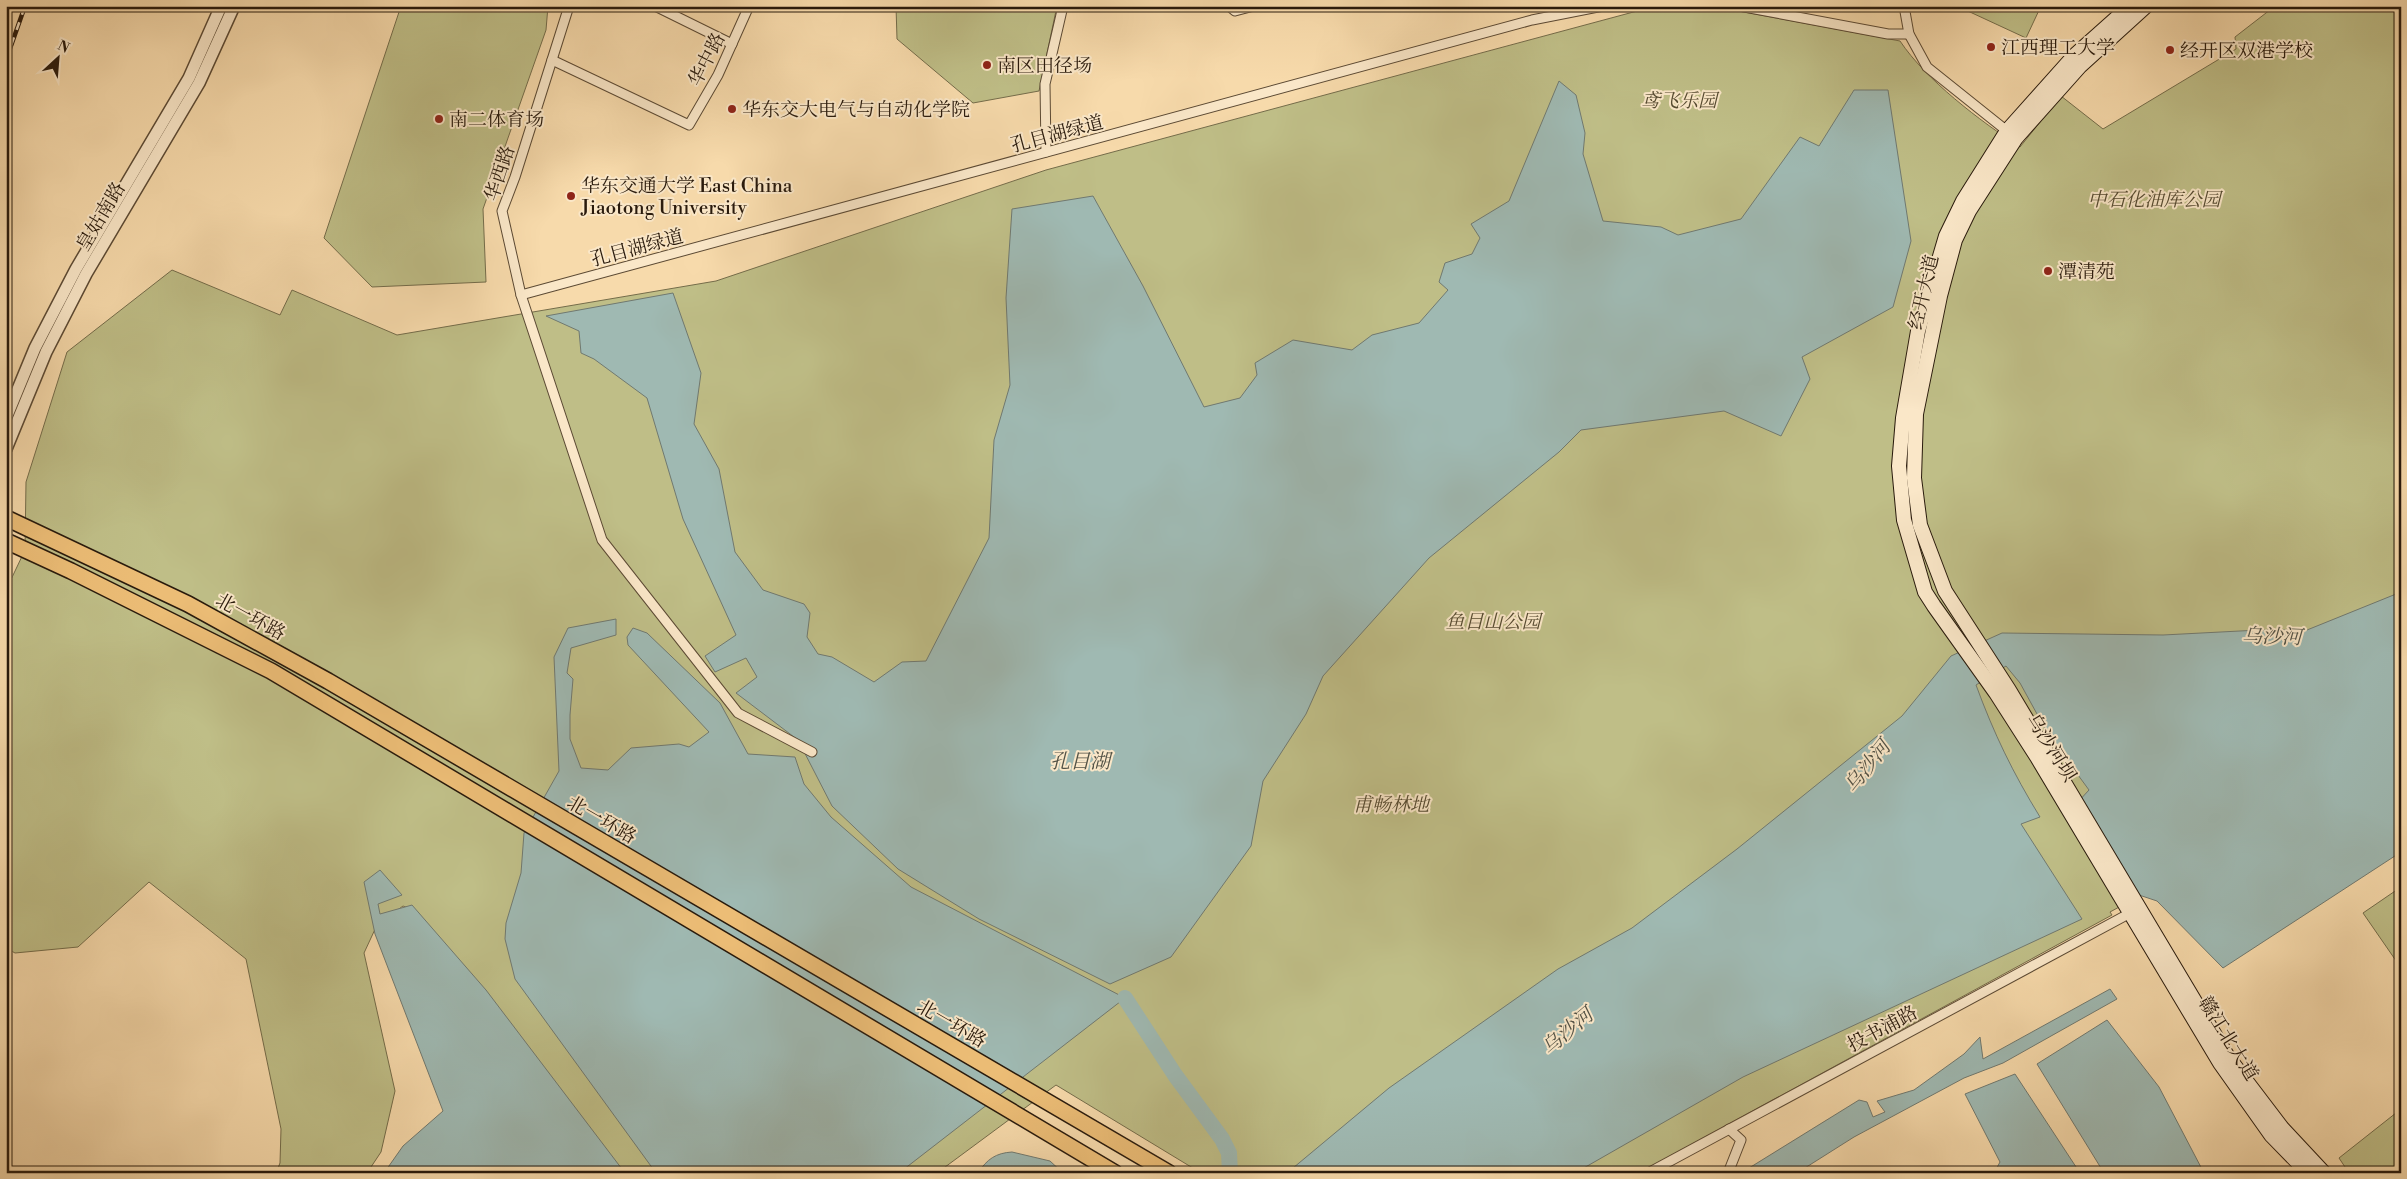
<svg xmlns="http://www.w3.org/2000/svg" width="2407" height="1179" font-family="'Libre Bodoni','Noto Serif SC',serif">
  <rect width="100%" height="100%" fill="#f7daab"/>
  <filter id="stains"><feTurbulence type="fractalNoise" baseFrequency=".004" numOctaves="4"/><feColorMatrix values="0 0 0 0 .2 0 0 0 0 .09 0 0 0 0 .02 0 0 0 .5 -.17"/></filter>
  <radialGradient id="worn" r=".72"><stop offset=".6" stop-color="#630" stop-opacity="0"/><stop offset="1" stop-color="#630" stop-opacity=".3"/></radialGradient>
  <!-- green -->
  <g fill="#bfbe87" stroke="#746c4a">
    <polygon points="401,6 548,6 546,30 483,209 486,282 372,287 324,238"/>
    <polygon points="896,6 1057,6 1039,91 973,103 897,39"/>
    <path d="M1712,6L1900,41C1926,80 1980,121 2020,147L2061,96L2103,129L2236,49L2235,37L2275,6H2401V753L2110,912L2112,915L1639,1173H1201L1056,1085L937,1173H596L411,909L403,906L377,925L364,953L395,1091L381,1152L367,1173H276L280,1163L281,1129L246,959L149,882L78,947L15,953L6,948V590L25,550L26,482L67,352L172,270L280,315L292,290L397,335L716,281L1046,170L1652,7Z"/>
    <polygon points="1957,6 2041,6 2026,38"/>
    <polygon points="2401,887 2401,968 2363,913"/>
    <polygon points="2401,1109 2401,1173 2349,1173 2339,1158"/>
  </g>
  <!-- water -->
  <g fill="#9fb9b2" stroke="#707970">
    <polygon points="1559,81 1576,95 1585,133 1583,154 1603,221 1661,227 1678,235 1741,219 1800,137 1819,146 1854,90 1888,90 1911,241 1893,307 1802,357 1810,379 1781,436 1724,411 1581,430 1559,452 1429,558 1323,676 1306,714 1263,781 1251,846 1171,957 1110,984 979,919 898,869 832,806 798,740 736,693 757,677 746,658 715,672 705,656 736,635 683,519 647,398 594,359 581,353 579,331 546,316 673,293 701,373 694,424 719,469 735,552 763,590 804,604 810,613 807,637 818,654 832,657 874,682 902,662 926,661 989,538 994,440 1010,385 1006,298 1012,209 1093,196 1143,286 1204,407 1240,398 1257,375 1255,363 1293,340 1352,350 1372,335 1419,323 1448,290 1439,282 1445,263 1472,254 1480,238 1471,224 1509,201"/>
    <path d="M2401,592V852L2223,968L2157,901L2127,891L2077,803L2089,790L2048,734L2020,683L2006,666L1976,685C1994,734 2013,773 2040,817L2021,824L2082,919L1743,1077L1575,1173H1287L1389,1088L1558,969L1632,928L1737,849L1902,716L1951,656L2002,633L2163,635L2259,630H2307Z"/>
    <polygon points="616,619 616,635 571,648 567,673 573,679 570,715 570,739 581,768 608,770 631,748 679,744 689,747 709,732 628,645 627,637 633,628 647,633 720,703 748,754 795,757 804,784 831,817 911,887 1125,998 899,1173 656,1173 515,979 505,939 506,923 521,873 524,833 559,771 554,657 568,628"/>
    <polygon points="380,870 402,895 378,904 380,914 412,905 486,990 625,1173 384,1173 403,1146 443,1111 375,934 364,882"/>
    <polygon points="2110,989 2117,999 2003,1063 1964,1078 1854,1137 1797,1173 1741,1173 1859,1100 1867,1102 1873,1117 1885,1112 1877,1101 1914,1090 1964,1054 1980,1037 1983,1059"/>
    <polygon points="2107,1020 2159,1087 2204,1173 2104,1173 2037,1064"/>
    <polygon points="2015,1074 2080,1173 1994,1173 2000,1162 1965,1094"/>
    <path d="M1012,1152L1050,1161L1063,1173H978C987,1159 996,1153 1012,1152Z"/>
  </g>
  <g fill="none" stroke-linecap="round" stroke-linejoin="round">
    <!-- river -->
    <polyline stroke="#9fb9b2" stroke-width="16" points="1125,998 1175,1075 1222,1139 1229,1153 1230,1173"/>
    <!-- minor casing -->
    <g stroke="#5c4a34" stroke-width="11">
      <g id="minor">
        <polyline points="569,6 515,177 502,211 521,295 602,540 738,713 812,752"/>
        <polyline points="655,6 732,44"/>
        <polyline points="1229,6 1235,11 1254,6"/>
        <polyline points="1739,6 1888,34 1909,34"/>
        <polyline points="1904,6 1909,34 1927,67 2007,131"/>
        <polyline points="552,60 689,125 718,75 749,6"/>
        <polyline points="1046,152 1045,84 1063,6"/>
        <polyline points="521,295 1532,20 1603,6"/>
        <polyline points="1648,1173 2134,911"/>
        <polyline points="1728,1173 1741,1140 1729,1129"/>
      </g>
    </g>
    <!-- tertiary casing -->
    <g stroke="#5c4a34" stroke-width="14">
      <g id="tertiary">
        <polyline points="6,418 35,348 76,269 189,78 221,6"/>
        <polyline points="6,449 46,352 86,274 199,83 234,6"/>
      </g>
    </g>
    <!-- secondary casing -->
    <g stroke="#291a0c" stroke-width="16">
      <g id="secondary">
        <polyline points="2130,6 2074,56 2007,131 1963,201 1946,236 1918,331 1903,418 1899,466 1904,520 1925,592 1934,606 1996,693 2037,757 2220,1063 2271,1135 2308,1173"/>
        <polyline points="2146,6 2080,66 2016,138 1969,211 1955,240 1940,296 1916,414 1914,478 1920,525 1945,591 2009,690 2228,1057 2282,1128 2324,1173"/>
      </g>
    </g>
    <!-- trunk casing -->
    <g stroke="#291a0c" stroke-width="18">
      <g id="trunk">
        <polyline points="6,518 188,604 328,681 1169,1173"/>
        <polyline points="6,541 71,571 271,671 1115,1173"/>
      </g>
    </g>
    <!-- minor -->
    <use href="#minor" stroke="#fae7c8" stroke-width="9"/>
    <!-- tertiary -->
    <use href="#tertiary" stroke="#fae7c8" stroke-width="11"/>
    <!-- secondary -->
    <use href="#secondary" stroke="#fae7c8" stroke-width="14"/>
    <!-- trunk -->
    <use href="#trunk" stroke="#ecbd76" stroke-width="15"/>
    <!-- rail casing -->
    <g stroke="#291a0c" stroke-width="4.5">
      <polyline id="rail" points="6,60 25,6"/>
    </g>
    <!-- rail -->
    <use href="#rail" stroke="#fae7c8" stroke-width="2.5" stroke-dasharray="8" stroke-linecap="butt"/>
  </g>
  <!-- markers -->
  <g fill="#8f2418" stroke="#fae7c8" stroke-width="2">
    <circle cx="1991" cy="47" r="5"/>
    <circle cx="2170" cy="50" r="5"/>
    <circle cx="987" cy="65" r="5"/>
    <circle cx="732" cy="109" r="5"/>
    <circle cx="439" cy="119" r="5"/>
    <circle cx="571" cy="196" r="5"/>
    <circle cx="2048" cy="271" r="5"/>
  </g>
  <g text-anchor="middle" stroke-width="4" stroke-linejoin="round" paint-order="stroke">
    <!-- poi labels -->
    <g font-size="19" fill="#291a0c" stroke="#fae7c8" text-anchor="start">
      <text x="2001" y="54">江西理工大学</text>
      <text x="2180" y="57">经开区双港学校</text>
      <text x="997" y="72">南区田径场</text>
      <text x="742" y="116">华东交大电气与自动化学院</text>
      <text x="449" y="126">南二体育场</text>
      <text x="581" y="192">华东交通大学 East China<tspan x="581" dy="22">Jiaotong University</tspan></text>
      <text x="2058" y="278">潭清苑</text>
    </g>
    <!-- street labels -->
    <g font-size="19" fill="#291a0c" stroke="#fae7c8">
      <text transform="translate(706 59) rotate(-63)" y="7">华中路</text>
      <text transform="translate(1057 133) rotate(-15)" y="7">孔目湖绿道</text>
      <text transform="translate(499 173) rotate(-72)" y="7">华西路</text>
      <text transform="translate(100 216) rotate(-59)" y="7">皇姑南路</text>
      <text transform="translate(637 247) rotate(-15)" y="7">孔目湖绿道</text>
      <text transform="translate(1923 292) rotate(-77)" y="7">经开大道</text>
      <text transform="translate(251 616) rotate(29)" y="7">北一环路</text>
      <text transform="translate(2052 747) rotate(58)" y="7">乌沙河坝</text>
      <text transform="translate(602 819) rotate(30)" y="7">北一环路</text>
      <text transform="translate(952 1023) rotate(30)" y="7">北一环路</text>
      <text transform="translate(1882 1028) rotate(-28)" y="7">投书浦路</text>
      <text transform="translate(2229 1038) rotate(58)" y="7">赣江北大道</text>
    </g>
    <!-- park labels -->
    <g font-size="19" font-style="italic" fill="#564b31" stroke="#fae7c8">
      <text x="1679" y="107">鸢飞乐园</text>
      <text x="2154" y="206">中石化油库公园</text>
      <text x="1493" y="628">鱼目山公园</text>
      <text x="1391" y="811">甫畅林地</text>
    </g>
    <!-- water labels -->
    <g font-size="20" font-style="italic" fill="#525246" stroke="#fae7c8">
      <text transform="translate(2272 636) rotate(2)" y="7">乌沙河</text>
      <text x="1080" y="768">孔目湖</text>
      <text transform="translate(1867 766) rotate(-51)" y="7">乌沙河</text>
      <text transform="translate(1567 1031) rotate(-40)" y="7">乌沙河</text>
    </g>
  </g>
  <!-- margin -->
  <rect width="2407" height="1179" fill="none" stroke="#f7daab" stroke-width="25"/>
  <rect x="8" y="8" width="2392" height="1164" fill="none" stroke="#291a0c" stroke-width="2.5"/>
  <rect x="12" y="12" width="2382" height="1154" fill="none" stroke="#291a0c"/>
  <!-- north arrow -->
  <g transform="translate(58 58) rotate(26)" stroke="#fae7c8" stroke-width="4" paint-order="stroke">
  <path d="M0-4L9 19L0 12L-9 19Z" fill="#291a0c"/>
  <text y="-8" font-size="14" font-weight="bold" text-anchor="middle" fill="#291a0c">N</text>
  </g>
  <rect width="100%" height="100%" filter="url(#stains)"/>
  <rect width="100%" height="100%" fill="url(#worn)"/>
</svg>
